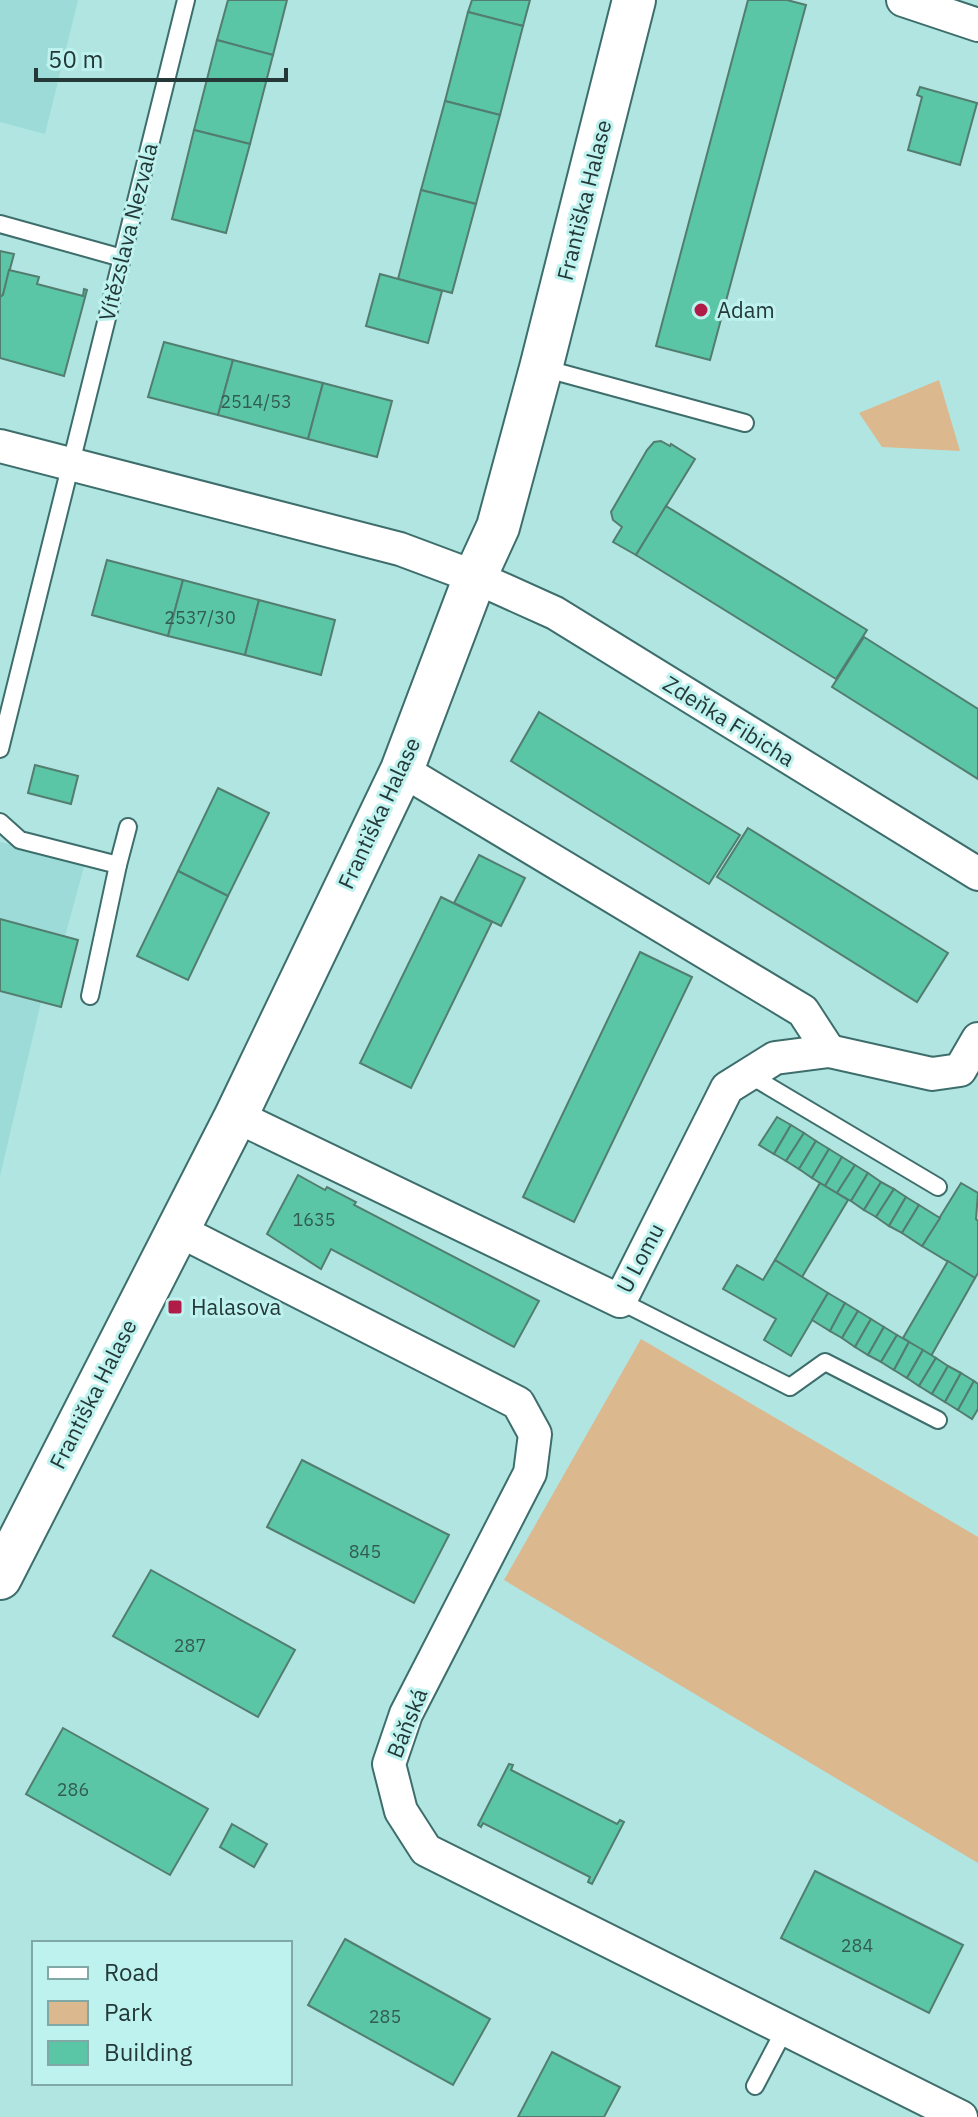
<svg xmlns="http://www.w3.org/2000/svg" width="978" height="2117" font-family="'IBM Plex Sans',sans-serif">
  <rect width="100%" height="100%" fill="#b1e5e2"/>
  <!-- built -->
  <g fill="#9cdbd7">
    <polygon points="0,0 78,0 45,134 0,122"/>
    <polygon points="0,842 85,863 65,936 0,919"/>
    <polygon points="0,991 41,1002 0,1176"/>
  </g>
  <!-- green -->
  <g fill="#dbb88e">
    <polygon points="939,380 960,451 882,447 859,413"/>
    <polygon points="641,1339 978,1537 978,1863 504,1580"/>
  </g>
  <!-- building -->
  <g fill="#5ac6a6" stroke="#527d6f" stroke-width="2">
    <polygon points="228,0 287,0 273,55 217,40"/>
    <polygon points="472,0 530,0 523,26 468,12"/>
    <polygon points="748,0 787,0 806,5 710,360 656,346"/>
    <polygon points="468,12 523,26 500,115 445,101"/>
    <polygon points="217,40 273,55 250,144 194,130"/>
    <polygon points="920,87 977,103 960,165 908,150 922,97 917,95"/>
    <polygon points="445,101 500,115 476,204 421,190"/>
    <polygon points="194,130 250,144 226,233 172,219"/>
    <polygon points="421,190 476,204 452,293 398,279"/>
    <polygon points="0,251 14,254 3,295 0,297"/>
    <polygon points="9,270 39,277 37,284 83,296 84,289 87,290 64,376 0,358 0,297 3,295"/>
    <polygon points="380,274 442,291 428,343 366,326"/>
    <polygon points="164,342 233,360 218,415 148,397"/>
    <polygon points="233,360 323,383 308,439 218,415"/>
    <polygon points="323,383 392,401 377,457 308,439"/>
    <polygon points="661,441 670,446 671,444 695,459 636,555 613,542 622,527 613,520 611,512 647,450 654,442"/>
    <polygon points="666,506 867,630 836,679 636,555"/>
    <polygon points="107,560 183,580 168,636 92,615"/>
    <polygon points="183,580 259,600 245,655 168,636"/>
    <polygon points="259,600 335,620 321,675 245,655"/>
    <polygon points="864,637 978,709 978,779 832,687"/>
    <polygon points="539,712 740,835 709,884 511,761"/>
    <polygon points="35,765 78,776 71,804 28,793"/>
    <polygon points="218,788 269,813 228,896 178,871"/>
    <polygon points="748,828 948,953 917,1002 717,877"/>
    <polygon points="479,855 525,878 501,926 454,903"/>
    <polygon points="178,871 228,896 188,980 137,956"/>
    <polygon points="441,897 492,922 411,1088 360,1063"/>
    <polygon points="0,919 78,940 61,1007 0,991"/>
    <polygon points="640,952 692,977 574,1222 523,1197"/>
    <polygon points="777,1117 791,1125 774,1154 759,1145"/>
    <polygon points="791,1125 804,1133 786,1161 774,1154"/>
    <polygon points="804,1133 816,1141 799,1169 786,1161"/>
    <polygon points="816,1141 829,1149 812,1178 799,1169"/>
    <polygon points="829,1149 842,1157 825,1186 812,1178"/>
    <polygon points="842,1157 855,1165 837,1193 825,1186"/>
    <polygon points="855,1165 868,1173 851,1201 837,1193"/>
    <polygon points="868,1173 881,1182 864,1210 851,1201"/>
    <polygon points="298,1175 325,1190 327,1187 356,1202 354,1205 539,1301 514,1347 331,1249 321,1269 267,1234"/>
    <polygon points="881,1182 894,1189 876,1217 864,1210"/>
    <polygon points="820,1183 848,1200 802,1277 775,1260"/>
    <polygon points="961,1183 978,1193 976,1219 978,1221 978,1273 975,1278 922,1246"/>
    <polygon points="894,1189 906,1197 889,1226 876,1217"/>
    <polygon points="906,1197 919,1205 902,1233 889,1226"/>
    <polygon points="919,1205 940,1218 922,1246 902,1233"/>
    <polygon points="775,1260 828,1293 791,1356 764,1340 776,1319 723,1289 737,1265 763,1280"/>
    <polygon points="948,1261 975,1278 931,1356 903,1338"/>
    <polygon points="828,1293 845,1303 830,1331 812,1320"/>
    <polygon points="845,1303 858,1311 842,1338 830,1331"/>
    <polygon points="858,1311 871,1319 855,1347 842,1338"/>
    <polygon points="871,1319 884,1327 868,1355 855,1347"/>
    <polygon points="884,1327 897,1335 881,1362 868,1355"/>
    <polygon points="897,1335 909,1342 894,1370 881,1362"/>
    <polygon points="909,1342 923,1350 907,1378 894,1370"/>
    <polygon points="923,1350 936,1358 919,1386 907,1378"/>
    <polygon points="936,1358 948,1366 932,1394 919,1386"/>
    <polygon points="948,1366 961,1373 945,1402 932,1394"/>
    <polygon points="961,1373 974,1381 958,1410 945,1402"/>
    <polygon points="974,1381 978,1384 978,1409 972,1419 958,1410"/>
    <polygon points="302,1460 449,1535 414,1603 267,1527"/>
    <polygon points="151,1570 295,1650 258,1717 113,1636"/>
    <polygon points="63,1728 208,1809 170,1875 26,1794"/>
    <polygon points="509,1764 513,1765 511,1770 617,1824 620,1820 624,1822 592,1884 588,1882 590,1877 483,1823 481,1827 478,1825"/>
    <polygon points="232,1824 267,1844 254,1867 220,1847"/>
    <polygon points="815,1871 963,1945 929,2013 781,1938"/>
    <polygon points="345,1939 490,2019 453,2085 308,2005"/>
    <polygon points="552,2052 620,2087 604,2117 518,2117"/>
  </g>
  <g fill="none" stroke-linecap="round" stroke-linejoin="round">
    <!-- service casing -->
    <g stroke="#3d6e6c" stroke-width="20">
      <g id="service">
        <polyline points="0,224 122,258"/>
        <polyline points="543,368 745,423"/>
        <polyline points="0,749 186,0"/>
        <polyline points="0,822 20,840 118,865 90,996"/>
        <polyline points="118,865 128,827"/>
        <polyline points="748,1074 938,1187"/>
        <polyline points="620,1301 790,1387 825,1362 938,1420"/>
        <polyline points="755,2086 785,2029"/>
      </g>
    </g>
    <!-- minor casing -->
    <g stroke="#3d6e6c" stroke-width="36">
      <g id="minor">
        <polyline points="903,0 978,25"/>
        <polyline points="0,446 400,549 475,577 555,613 978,874"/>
        <polyline points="402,770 803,1011 829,1051"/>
        <polyline points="236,1116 620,1301 727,1088 775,1058 829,1051 932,1074 960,1070 978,1039"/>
        <polyline points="176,1229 518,1403 535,1434 530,1473 406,1714 389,1764 401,1811 426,1850 961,2117"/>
      </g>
    </g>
    <!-- tertiary casing -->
    <g stroke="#3d6e6c" stroke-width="46">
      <polyline id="tertiary" points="0,1578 236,1116 402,770 475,577 498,527 541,368 634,0"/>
    </g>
    <!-- service -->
    <use href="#service" stroke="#fff" stroke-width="16"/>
    <!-- minor -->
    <use href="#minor" stroke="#fff" stroke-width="32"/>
    <!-- tertiary -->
    <use href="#tertiary" stroke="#fff" stroke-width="42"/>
  </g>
  <!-- markers -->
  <g fill="#af1c47" stroke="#bef2ef" stroke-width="3">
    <circle cx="701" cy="310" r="8"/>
    <rect x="167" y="1299" width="16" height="16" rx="4"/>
  </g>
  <g text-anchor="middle" stroke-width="6" stroke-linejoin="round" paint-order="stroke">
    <!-- number labels -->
    <g font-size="18" fill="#325c53">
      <text x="256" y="408">2514/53</text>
      <text x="200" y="624">2537/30</text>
      <text x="314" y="1226">1635</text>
      <text x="365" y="1558">845</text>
      <text x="190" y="1652">287</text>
      <text x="73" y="1796">286</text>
      <text x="857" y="1952">284</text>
      <text x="385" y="2023">285</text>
    </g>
    <!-- street labels -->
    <g font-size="22" fill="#243937" stroke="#bef2ef">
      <text transform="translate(584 200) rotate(-76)" y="8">Františka Halase</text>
      <text transform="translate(128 232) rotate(-76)" y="8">Vítězslava Nezvala</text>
      <text transform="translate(729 721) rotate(32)" y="8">Zdeňka Fibicha</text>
      <text transform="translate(379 813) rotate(-65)" y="8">Františka Halase</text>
      <text transform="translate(640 1258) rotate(-62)" y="8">U Lomu</text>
      <text transform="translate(93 1394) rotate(-63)" y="8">Františka Halase</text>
      <text transform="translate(407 1723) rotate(-68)" y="8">Báňská</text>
    </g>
    <!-- poi labels -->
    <g font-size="22" fill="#243937" stroke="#bef2ef" text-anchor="start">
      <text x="717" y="318">Adam</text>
      <text x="191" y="1315">Halasova</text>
    </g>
  </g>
  <!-- legend -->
  <rect x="32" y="1941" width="260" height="144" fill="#bef2ef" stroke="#80a8a5" stroke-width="2"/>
  <rect x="48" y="1967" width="40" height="12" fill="#ffffff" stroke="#80a8a5" stroke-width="2"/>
  <text x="104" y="1981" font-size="24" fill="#243937">Road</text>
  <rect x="48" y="2001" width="40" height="24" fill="#dbb88e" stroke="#80a8a5" stroke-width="2"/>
  <text x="104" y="2021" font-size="24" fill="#243937">Park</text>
  <rect x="48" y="2041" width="40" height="24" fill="#5ac6a6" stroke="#80a8a5" stroke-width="2"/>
  <text x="104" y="2061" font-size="24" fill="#243937">Building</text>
  <!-- scale -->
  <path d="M36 68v12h250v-12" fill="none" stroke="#243937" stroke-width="4"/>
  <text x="48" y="68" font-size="24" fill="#243937" stroke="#bef2ef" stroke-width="6" paint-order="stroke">50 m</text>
</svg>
